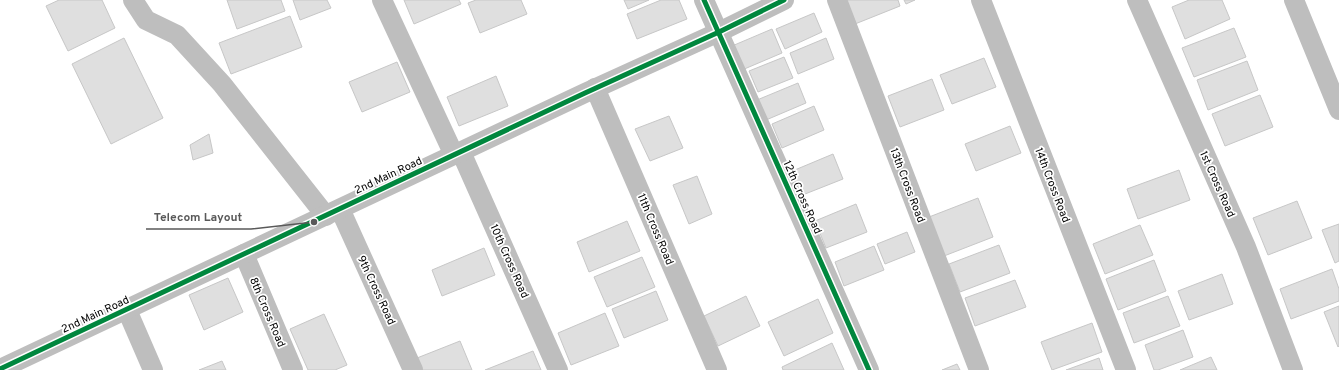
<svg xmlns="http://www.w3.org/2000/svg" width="1339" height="370" font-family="Overpass,sans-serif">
  <rect width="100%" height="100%" fill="#fff"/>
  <!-- building -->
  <g fill="#dfdfdf" stroke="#c7c7c7">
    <polygon points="59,0 102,0 115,28 68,51 46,6"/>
    <polygon points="227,0 281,0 285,11 237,29"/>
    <polygon points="293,0 327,0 331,8 300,20"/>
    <polygon points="404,0 459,0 461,4 414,24"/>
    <polygon points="476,0 521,0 527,14 480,33 468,3"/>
    <polygon points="624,0 649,0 628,9"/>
    <polygon points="661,0 679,0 687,19 637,39 627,14"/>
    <polygon points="846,0 898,0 900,6 855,24"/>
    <polygon points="904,0 915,0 906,4"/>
    <polygon points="1189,0 1222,0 1230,19 1185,39 1172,7"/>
    <polygon points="814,13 822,32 785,49 776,29"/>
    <polygon points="290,16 302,47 231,74 219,43"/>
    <polygon points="1234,28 1246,57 1194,77 1182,48"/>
    <polygon points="772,29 782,53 742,70 732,46"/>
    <polygon points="124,38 163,118 111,144 72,64"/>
    <polygon points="826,38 834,59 798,74 790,53"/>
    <polygon points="784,57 793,78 758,92 749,71"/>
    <polygon points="984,58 996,87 952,104 940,75"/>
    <polygon points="1247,61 1258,90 1208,110 1197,80"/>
    <polygon points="397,62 410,92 362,112 349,82"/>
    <polygon points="496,76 508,106 459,126 447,97"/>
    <polygon points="932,79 944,110 900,127 888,96"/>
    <polygon points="798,83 806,103 766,120 757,100"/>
    <polygon points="1260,95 1273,127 1225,146 1212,114"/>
    <polygon points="814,106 824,130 782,148 772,124"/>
    <polygon points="669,116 683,148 650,161 635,129"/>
    <polygon points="1010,126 1021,153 976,171 965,144"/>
    <polygon points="209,134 213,153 193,160 190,145"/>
    <polygon points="833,154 843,179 800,196 790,172"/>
    <polygon points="1179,170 1190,200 1138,219 1127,189"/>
    <polygon points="697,176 712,214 689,224 673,185"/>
    <polygon points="978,198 993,237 944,256 929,217"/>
    <polygon points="1297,201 1312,238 1268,255 1253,218"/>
    <polygon points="856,204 867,232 826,248 815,221"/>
    <polygon points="627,221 640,251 589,272 577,242"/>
    <polygon points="1339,224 1339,261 1335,263 1322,230"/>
    <polygon points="1140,225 1153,255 1105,274 1093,244"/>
    <polygon points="907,232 915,252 885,264 877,244"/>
    <polygon points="999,245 1010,273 960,292 949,264"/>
    <polygon points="874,246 884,270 844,286 835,262"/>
    <polygon points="484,248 495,275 442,296 432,270"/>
    <polygon points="642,257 655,287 607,307 594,277"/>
    <polygon points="1154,260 1166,291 1118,310 1106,279"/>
    <polygon points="1332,269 1339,289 1339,301 1291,319 1280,289"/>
    <polygon points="1222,274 1233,304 1189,320 1178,291"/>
    <polygon points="228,278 243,312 204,330 189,295"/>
    <polygon points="1015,280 1026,307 975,326 965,298"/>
    <polygon points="656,291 668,320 624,338 612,309"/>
    <polygon points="746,296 760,326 718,346 704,316"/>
    <polygon points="1168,296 1180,326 1134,343 1123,313"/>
    <polygon points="818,299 833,333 784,356 768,322"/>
    <polygon points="1339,306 1339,346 1338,347 1324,312"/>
    <polygon points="605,313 619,346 571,365 558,333"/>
    <polygon points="324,314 347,365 335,370 308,370 290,329"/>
    <polygon points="1092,323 1102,352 1052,370 1041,342"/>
    <polygon points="1183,330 1193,357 1158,370 1154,370 1145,345"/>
    <polygon points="460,341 472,370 422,370 417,358"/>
    <polygon points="832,343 844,370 783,370 782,367"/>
    <polygon points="533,351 541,370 485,370"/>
    <polygon points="1211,357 1217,370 1180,370"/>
    <polygon points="1099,358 1103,370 1066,370"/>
    <polygon points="222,361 226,370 199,370"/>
    <polygon points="957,364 960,370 942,370"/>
  </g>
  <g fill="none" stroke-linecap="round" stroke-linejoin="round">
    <!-- street -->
    <g stroke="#bebebe" stroke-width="20">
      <polyline points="133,0 146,20 177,35 222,84 326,216"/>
      <polyline points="382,0 454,155"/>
      <polyline points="704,0 869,370"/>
      <polyline points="837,0 979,370"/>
      <polyline points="981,0 1126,370"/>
      <polyline points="1137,0 1246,247 1293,370"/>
      <polyline points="1294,0 1339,110"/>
      <polyline points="595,88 717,370"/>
      <polyline points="461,152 558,370"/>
      <polyline points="340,209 413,370"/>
      <polyline points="244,254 293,370"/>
      <polyline points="127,310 153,370"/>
      <polyline points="0,369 585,93 719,32 784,0"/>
    </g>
    <!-- cycleway casing -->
    <g stroke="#fff" stroke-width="8">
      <g id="cycleway">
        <polyline points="704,0 869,370"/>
        <polyline points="0,369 585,93 719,32 784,0"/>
      </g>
    </g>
    <!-- cycleway -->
    <use href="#cycleway" stroke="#00873e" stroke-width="5"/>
  </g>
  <g text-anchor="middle" stroke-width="3.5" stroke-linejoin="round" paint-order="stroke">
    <!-- street labels -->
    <g font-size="11" fill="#000" stroke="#fff">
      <text transform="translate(388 175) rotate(-25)" y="4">2nd Main Road</text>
      <text transform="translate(1218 184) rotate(66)" y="4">1st Cross Road</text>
      <text transform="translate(908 185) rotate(69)" y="4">13th Cross Road</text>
      <text transform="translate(1053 185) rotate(69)" y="4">14th Cross Road</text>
      <text transform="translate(803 197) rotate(66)" y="4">12th Cross Road</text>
      <text transform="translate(656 229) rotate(67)" y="4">11th Cross Road</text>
      <text transform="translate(510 261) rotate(66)" y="4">10th Cross Road</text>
      <text transform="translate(377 290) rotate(65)" y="4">9th Cross Road</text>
      <text transform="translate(268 312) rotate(67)" y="4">8th Cross Road</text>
      <text transform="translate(95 314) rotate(-25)" y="4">2nd Main Road</text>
    </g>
  </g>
  <!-- callouts -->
  <path fill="none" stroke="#595959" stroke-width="1.5" d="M314 222L251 229H146"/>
  <circle fill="#595959" stroke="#fff" stroke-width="1.5" cx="314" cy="222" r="4"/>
  <g font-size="12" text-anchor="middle" font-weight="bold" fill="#595959" stroke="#fff" stroke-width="3.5" stroke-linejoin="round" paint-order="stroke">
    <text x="198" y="221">Telecom Layout</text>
  </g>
</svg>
